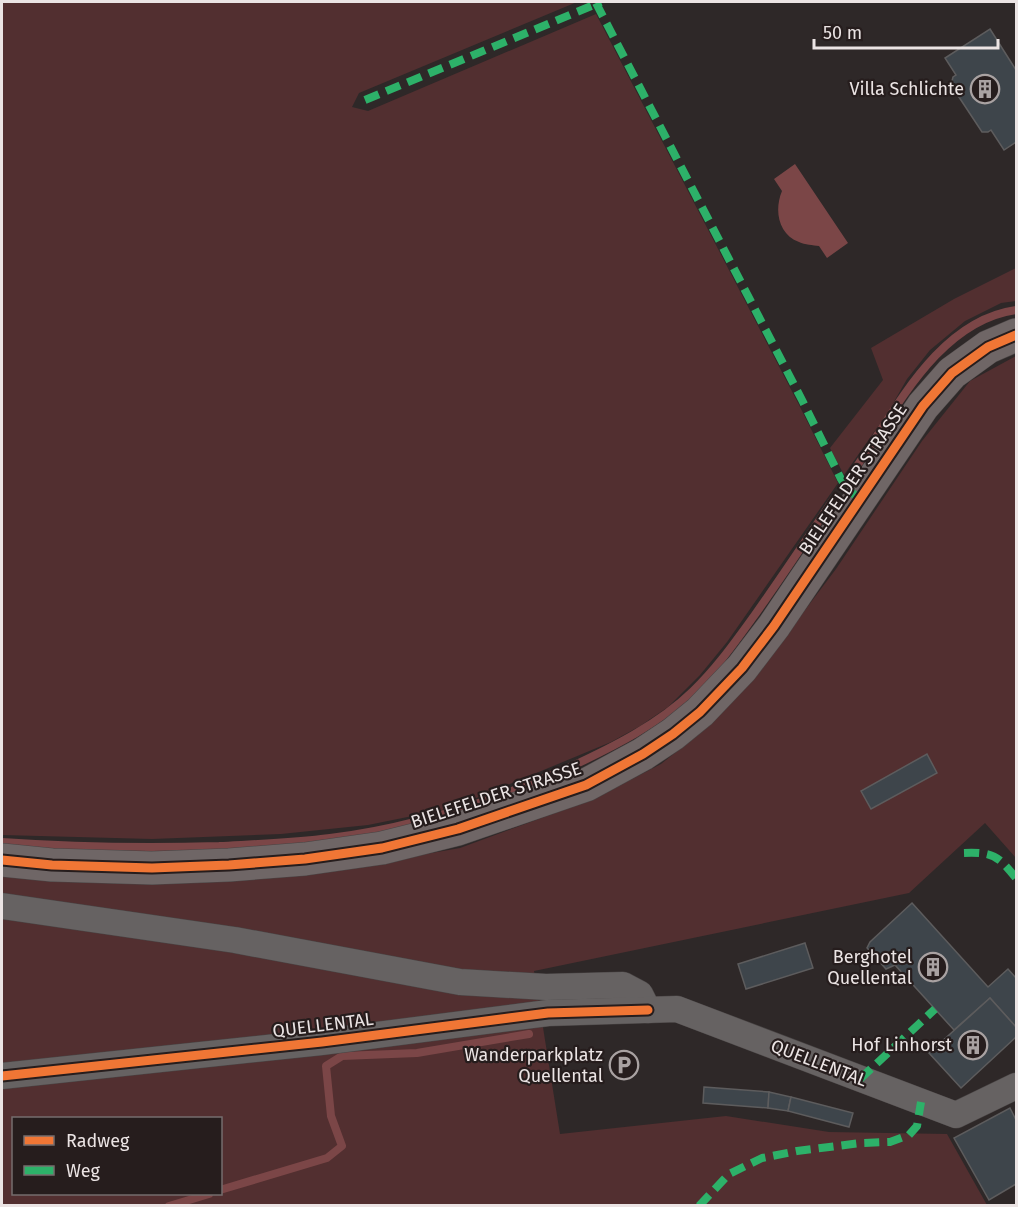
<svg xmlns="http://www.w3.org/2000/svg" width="1018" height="1207" font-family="'Fira Sans',sans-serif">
  <rect width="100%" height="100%" fill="#2e2828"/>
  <!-- green -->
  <g fill="#522f30" fill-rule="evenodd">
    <polygon points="2,2 577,2 359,93 352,107 368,111 596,14 798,403 838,483 727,642 700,675 668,707 640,726 611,742 452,808 368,825 281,834 152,839 2,835"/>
    <polygon points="1016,268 1016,301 1001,303 965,321 930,350 907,379 888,412 844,475 830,448 883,380 871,348 954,299"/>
    <path d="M1016,356V858L985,823L909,893L534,971L560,1134L726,1116L829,1132L947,1134L987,1205L2,1206V875H306L460,848L593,799L661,764L712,723L752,680L836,569L922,441L970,381ZM14,1118H220V1194H14Z"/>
  </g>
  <!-- water -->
  <path fill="#7b4647" d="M795,164L848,243L827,258L819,246C813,245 805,245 799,242C778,234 774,210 782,191L774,179Z"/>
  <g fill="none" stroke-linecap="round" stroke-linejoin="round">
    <!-- stream -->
    <g stroke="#7b4647" stroke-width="8">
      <path d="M855,469C896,410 938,321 1016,310"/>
      <path d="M2,842C74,847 146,848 219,846C256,844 293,843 330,838C413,828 494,801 570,767C613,747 659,724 693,691C717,668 735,642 754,616C781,578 807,539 833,500"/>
      <polyline points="220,1190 327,1158 342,1146 331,1116 326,1066 342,1056 417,1053 529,1034"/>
      <polyline points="169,1206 209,1194"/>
    </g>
  </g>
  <!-- building -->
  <g fill="#3e454b" stroke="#5d5c5d" stroke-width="1.5">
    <polygon points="990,29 1016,70 1016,142 1004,150 991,130 988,132 982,132 951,85 953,77 956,75 945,58"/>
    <polygon points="927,754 937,773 871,809 861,791"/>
    <polygon points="912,903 988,987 1008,969 1016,978 1016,1027 990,998 954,1030 895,965 886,969 867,948 870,942"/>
    <polygon points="805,943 813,968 746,989 738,964"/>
    <polygon points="990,998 1016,1027 1016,1037 961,1088 929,1053"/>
    <polygon points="704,1087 769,1092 768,1108 703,1103"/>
    <polygon points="769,1092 791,1097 788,1111 768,1108"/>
    <polygon points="791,1097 853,1113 849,1127 788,1111"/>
    <polygon points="1010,1108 1016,1120 1016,1184 989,1200 954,1138"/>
  </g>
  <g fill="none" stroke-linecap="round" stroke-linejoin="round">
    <!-- minor casing -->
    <g stroke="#494444" stroke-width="27">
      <g id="minor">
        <polyline points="2,906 235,940 460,982 546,987 623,985 640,994 648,1010"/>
        <polyline points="2,1076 322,1042 548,1013 677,1009 956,1115 1016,1086"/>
      </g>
    </g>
    <!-- major casing -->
    <g stroke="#494444" stroke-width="34">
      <polyline id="major" points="2,860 52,865 152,868 229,865 305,859 382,848 458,829 586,785 643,754 673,734 700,712 742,668 774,626 923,406 952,373 988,347 1016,335"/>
    </g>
    <!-- minor -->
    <use href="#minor" stroke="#666262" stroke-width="26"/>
    <!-- major -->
    <use href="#major" stroke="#6f6666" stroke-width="33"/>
    <!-- quiet -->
    <g stroke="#2db169" stroke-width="8" stroke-dasharray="15 8" stroke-linecap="butt">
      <polyline points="596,3 802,400 841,479 847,489 860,499"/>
      <polyline points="365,100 601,2"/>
      <path d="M964,853C994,852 998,856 1016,878"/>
      <polyline points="860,1079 935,1009"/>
      <polyline points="699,1206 729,1174 762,1158 797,1151 861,1143 890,1142 909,1135 917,1126 921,1102"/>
    </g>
    <!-- cycleway casing -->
    <g stroke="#261d1d" stroke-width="13">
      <g id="cycleway">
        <polyline points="2,860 52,865 152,868 229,865 305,859 382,848 458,829 586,785 643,754 673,734 700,712 742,668 774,626 923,406 952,373 988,347 1016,335"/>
        <polyline points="2,1076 322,1042 548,1013 648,1010"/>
      </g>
    </g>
    <!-- cycleway -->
    <use href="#cycleway" stroke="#f07635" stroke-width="9"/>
  </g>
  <!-- icons -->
  <defs>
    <g id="building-ring" transform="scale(1.5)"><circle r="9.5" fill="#261d1d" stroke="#a9a2a2" stroke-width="1.5"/><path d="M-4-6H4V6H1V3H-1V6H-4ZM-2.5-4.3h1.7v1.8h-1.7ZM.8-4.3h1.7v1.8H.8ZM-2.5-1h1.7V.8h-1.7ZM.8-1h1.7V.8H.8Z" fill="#a9a2a2"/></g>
    <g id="parking-ring" transform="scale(1.5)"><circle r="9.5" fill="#261d1d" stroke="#a9a2a2" stroke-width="1.5"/><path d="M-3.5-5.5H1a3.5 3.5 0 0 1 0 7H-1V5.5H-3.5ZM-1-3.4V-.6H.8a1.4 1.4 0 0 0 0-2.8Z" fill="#a9a2a2"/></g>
  </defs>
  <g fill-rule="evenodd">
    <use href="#building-ring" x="985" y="89"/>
    <use href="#building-ring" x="933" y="967"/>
    <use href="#building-ring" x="973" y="1045"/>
    <use href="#parking-ring" x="624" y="1065"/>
  </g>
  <g text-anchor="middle" stroke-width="4.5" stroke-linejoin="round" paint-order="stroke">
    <!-- poi labels -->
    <g font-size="18" fill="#ebe4e4" stroke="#261d1d" text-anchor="end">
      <text x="964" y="95">Villa Schlichte</text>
      <text x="912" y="963">Berghotel<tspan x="912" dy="21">Quellental</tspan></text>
      <text x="952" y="1051">Hof Linhorst</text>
      <text x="603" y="1061">Wanderparkplatz<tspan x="603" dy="21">Quellental</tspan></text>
    </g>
    <!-- street labels -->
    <g font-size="18" fill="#ebe4e4" stroke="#261d1d">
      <text transform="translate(853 479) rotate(-56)" y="6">BIELEFELDER STRASSE</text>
      <text transform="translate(496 795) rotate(-18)" y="6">BIELEFELDER STRASSE</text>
      <text transform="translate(323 1025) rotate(-7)" y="6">QUELLENTAL</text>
      <text transform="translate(819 1063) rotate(21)" y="6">QUELLENTAL</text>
    </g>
  </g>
  <!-- border -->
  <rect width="1018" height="1207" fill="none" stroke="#ebe4e4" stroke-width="6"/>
  <!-- legend -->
  <rect x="12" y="1117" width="210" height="78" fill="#261d1d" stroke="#756d6d" stroke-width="1.5"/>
  <rect x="24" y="1136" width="30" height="9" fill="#f07635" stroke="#756d6d" stroke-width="1.5"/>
  <text x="66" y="1147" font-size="18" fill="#ebe4e4">Radweg</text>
  <rect x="24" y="1166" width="30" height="9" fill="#2db169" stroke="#756d6d" stroke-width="1.5"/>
  <text x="66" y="1177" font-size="18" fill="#ebe4e4">Weg</text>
  <!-- scale -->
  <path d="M814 39v9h184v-9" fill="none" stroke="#ebe4e4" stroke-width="3"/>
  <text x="823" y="39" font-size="18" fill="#ebe4e4" stroke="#261d1d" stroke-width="4.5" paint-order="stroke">50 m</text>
</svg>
